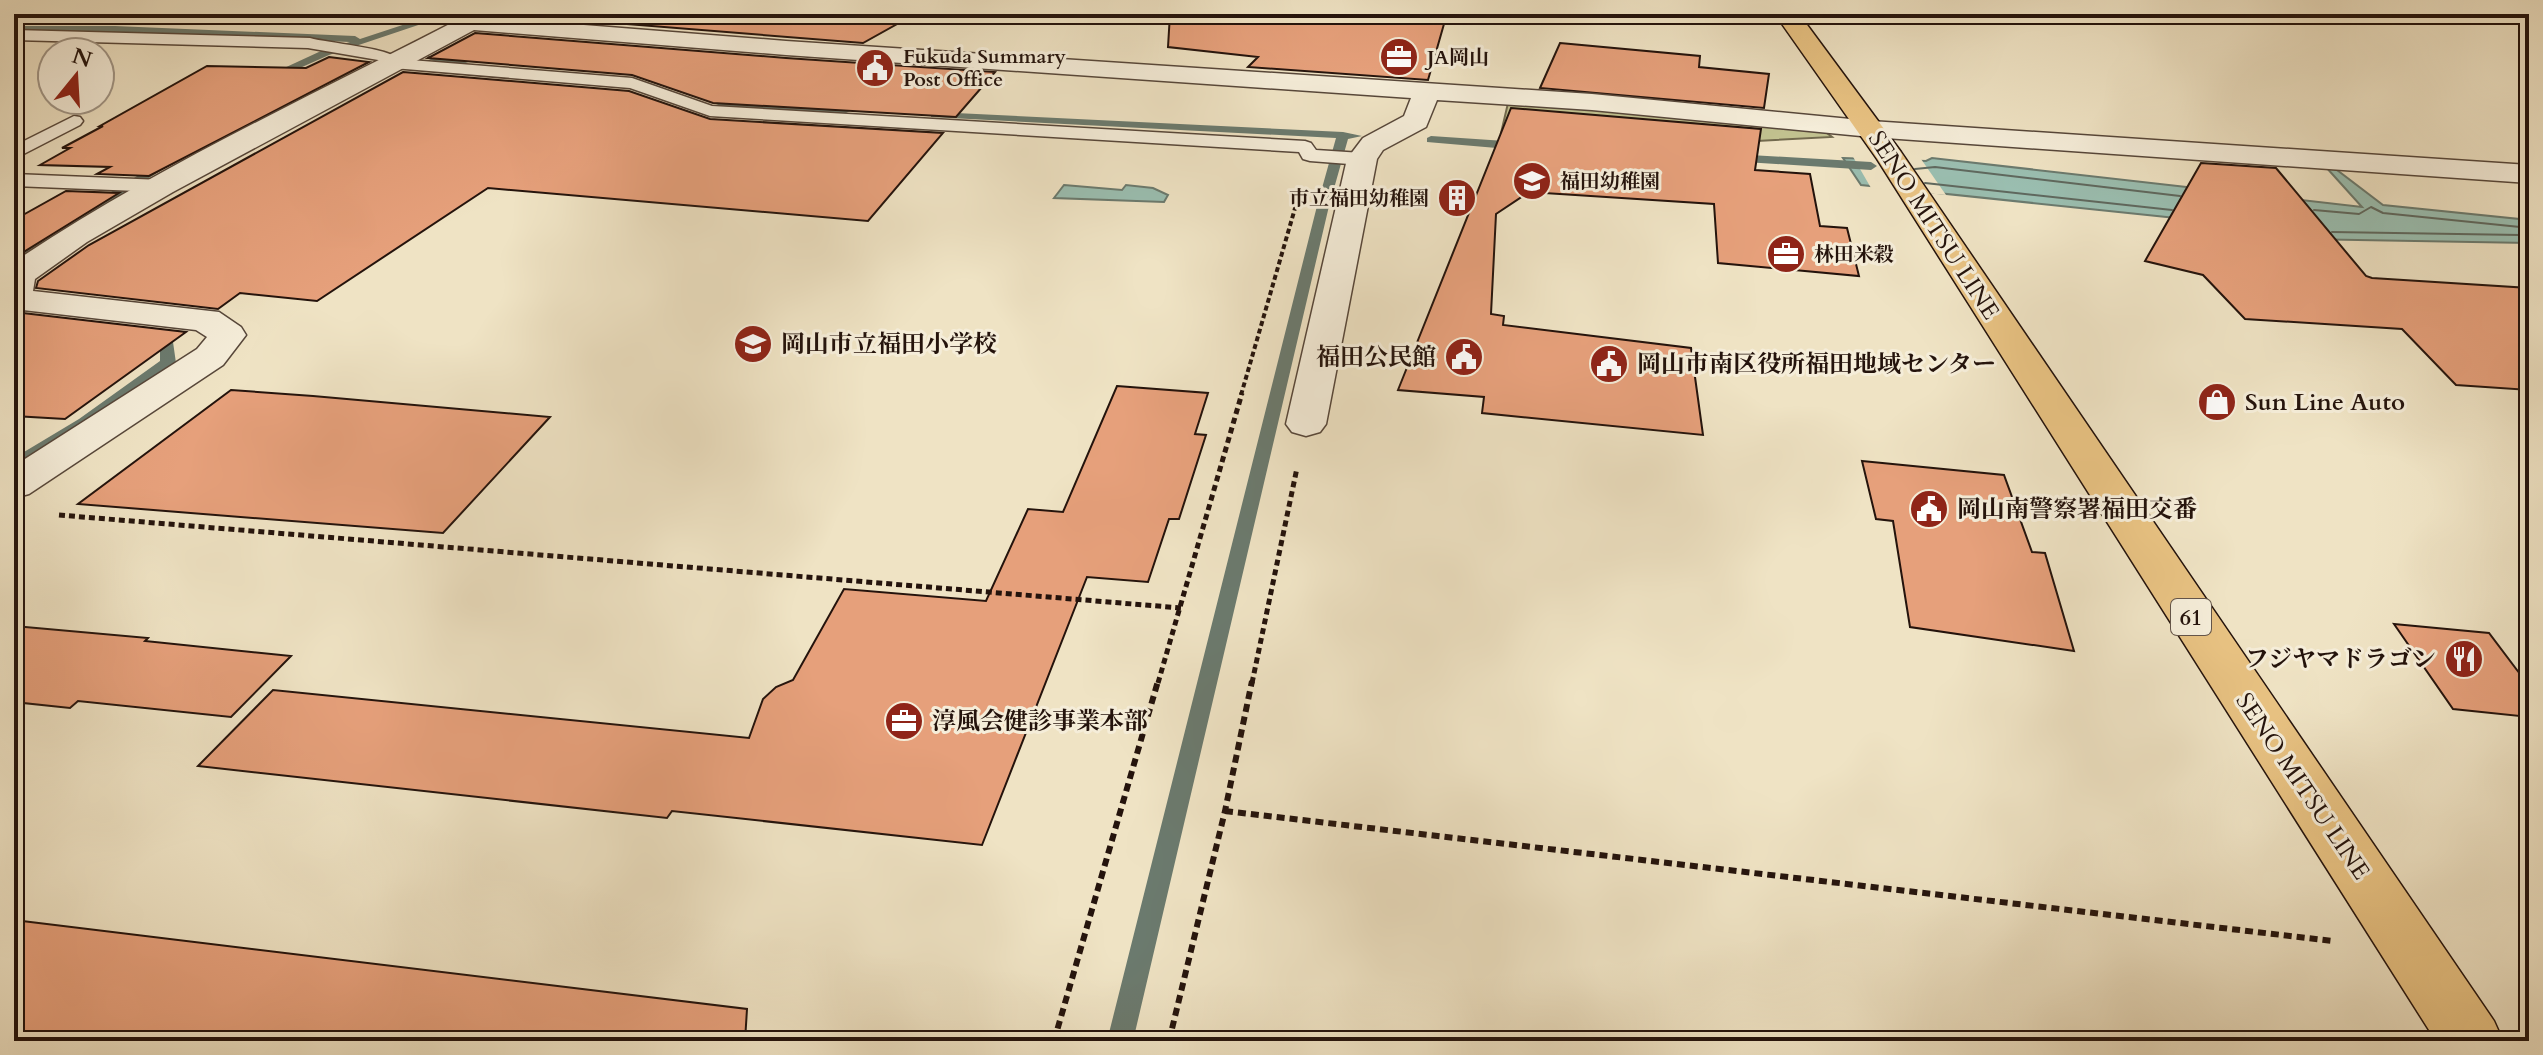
<svg xmlns="http://www.w3.org/2000/svg" width="2543" height="1055" font-family="Cardo,'Noto Serif JP',serif">
  <rect width="100%" height="100%" fill="#efe3c4"/>
  <filter id="stains"><feTurbulence type="fractalNoise" baseFrequency=".0025" numOctaves="4"/><feColorMatrix values="0 0 0 0 .2 0 0 0 0 .09 0 0 0 0 .02 0 0 0 .5 -.17"/></filter>
  <radialGradient id="worn" r=".72"><stop offset=".6" stop-color="#630" stop-opacity="0"/><stop offset="1" stop-color="#630" stop-opacity=".3"/></radialGradient>
  <!-- green -->
  <polygon fill="#c1c18f" stroke="#726a4e" stroke-width="2" points="1508,103 1603,108 1823,130 1832,137 1738,142 1501,133"/>
  <!-- water -->
  <g fill="#9abeb0" stroke="#6b7a6e" stroke-width="2">
    <polygon points="1843,158 1926,161 1932,158 2362,207 2325,166 2333,167 2383,205 2529,220 2529,243 2239,238 2176,218 1861,185"/>
    <polygon points="1064,185 1122,190 1126,185 1153,188 1168,195 1164,202 1054,198"/>
  </g>
  <!-- pier -->
  <polygon fill="#efe3c4" points="1852,155 1921,159 1946,195 1871,188"/>
  <g fill="none" stroke-linecap="round" stroke-linejoin="round">
    <!-- shore -->
    <g stroke="#5f685e" stroke-width="2">
      <polyline points="1915,169 1935,167 2180,196"/>
      <polyline points="1925,183 2172,210"/>
      <polyline points="2314,210 2359,214 2371,207 2383,213 2520,227 2524,231 2520,235 2332,232"/>
    </g>
    <!-- stream -->
    <g fill="#6b7a6e" fill-rule="evenodd">
      <polygon points="436,14 451,14 329,55 273,80 268,77 269,75 321,51 350,42 115,32 14,32 14,26 115,26 355,36 360,39"/>
      <path d="M428,56L465,58L470,61C461,67 436,64 427,58Z"/>
      <polygon points="695,89 703,89 724,101 846,107 852,110 846,113 722,107 695,93"/>
      <polygon points="935,112 1343,132 1362,136 1348,139 1329,206 1133,1041 1107,1041 1317,206 1336,138 931,117 931,113"/>
      <polygon points="1431,136 1520,142 1526,146 1520,150 1427,142 1427,138"/>
      <polygon points="1733,154 1871,162 1877,166 1871,170 1729,161 1727,158"/>
      <polygon points="163,160 173,163 14,262 14,252"/>
      <polygon points="148,330 173,342 176,363 173,366 91,425 14,470 14,458 79,419 160,361 160,347 141,334"/>
    </g>
  </g>
  <!-- building -->
  <g fill="#e6a07b" stroke="#24130c" stroke-width="2">
    <polygon points="502,14 915,14 863,43"/>
    <polygon points="1170,14 1397,14 1446,17 1428,80 1248,67 1258,57 1168,47"/>
    <polygon points="475,33 786,58 995,72 956,117 713,103 632,75 428,58"/>
    <polygon points="1560,43 1700,56 1699,67 1769,74 1764,108 1540,88"/>
    <polygon points="329,57 369,62 149,176 97,174 110,167 40,165 70,148 62,148 103,126 100,126 207,66 306,68"/>
    <polygon points="403,72 629,91 710,119 943,133 868,221 488,188 317,301 240,293 218,309 36,288 38,281 89,245"/>
    <polygon points="1511,108 1761,129 1755,170 1810,174 1820,226 1847,228 1859,276 1718,263 1714,204 1529,192 1496,214 1491,314 1504,316 1503,325 1691,348 1703,435 1482,413 1484,397 1398,390"/>
    <polygon points="2201,163 2276,168 2366,276 2372,278 2529,288 2529,390 2456,385 2402,329 2245,319 2203,275 2145,261"/>
    <polygon points="66,191 119,193 14,258 14,220"/>
    <polygon points="14,312 186,332 65,419 14,416"/>
    <polygon points="1117,386 1208,393 1195,434 1206,435 1179,519 1169,519 1148,582 1087,577 982,845 672,811 667,818 198,766 273,690 749,738 763,699 776,687 793,680 844,589 986,601 1028,509 1063,512"/>
    <polygon points="231,390 313,396 550,417 443,533 78,504"/>
    <polygon points="1862,461 2004,475 2032,552 2045,553 2074,651 1910,627 1893,521 1876,519"/>
    <polygon points="2394,624 2489,633 2529,686 2529,717 2453,709"/>
    <polygon points="14,626 148,638 145,641 291,656 231,717 78,701 70,708 14,702"/>
    <polygon points="14,920 747,1009 745,1041 14,1041"/>
  </g>
  <g fill="none" stroke-linecap="round" stroke-linejoin="round">
    <!-- service casing -->
    <g stroke="#57473a" stroke-width="3">
      <g id="service">
        <path d="M14,30L310,38C327,43 390,48 398,59L632,78L712,106L1305,141L1311,143L1316,150L1362,153L1371,159L1362,165L1310,161L1303,159L1299,152L710,116L630,88L393,68L384,61L308,48L14,40Z"/>
        <polygon points="74,116 80,117 83,121 80,125 14,159 14,146"/>
        <polygon points="14,174 162,180 172,186 162,192 14,186"/>
      </g>
    </g>
    <!-- minor casing -->
    <g stroke="#57473a" stroke-width="3">
      <path id="minor" d="M469,14H499L496,18L786,41L1592,94L1871,121L2529,165V183L1871,137L1592,110L1437,100L1426,127L1383,150L1377,159L1326,424L1320,432L1306,436L1292,432L1286,424L1347,159L1363,138L1404,116L1411,98L786,55L474,30L173,192L87,242L35,279L33,291L219,312L241,327L246,335L223,365L29,494L14,498V466L197,349L207,337L196,330L14,309V262C157,166 317,93 469,14Z"/>
    </g>
    <!-- primary casing -->
    <g stroke="#24130c" stroke-width="3">
      <polygon id="primary" points="1775,14 1799,14 1901,152 2494,1021 2503,1041 2436,1041 1877,159"/>
    </g>
    <!-- path-far2 -->
    <polyline stroke="#24130c" stroke-width="4" stroke-dasharray="5 3" stroke-linecap="butt" points="1241,395 1300,191"/>
    <!-- path-far1 -->
    <g stroke="#24130c" stroke-width="5" stroke-dasharray="6 4" stroke-linecap="butt">
      <polyline points="59,515 1181,608"/>
      <polyline points="1158,683 1242,393"/>
      <polyline points="1252,683 1297,468"/>
    </g>
    <!-- path -->
    <g stroke="#24130c" stroke-width="6" stroke-dasharray="8 5" stroke-linecap="butt">
      <polyline points="1225,811 2333,941"/>
      <polyline points="1054,1041 1158,681"/>
      <polyline points="1169,1041 1225,811 1252,681"/>
    </g>
    <!-- service -->
    <use href="#service" fill="#f5edd9" fill-rule="evenodd"/>
    <!-- minor -->
    <use href="#minor" fill="#f5edd9" fill-rule="evenodd"/>
    <!-- primary -->
    <use href="#primary" fill="#e8c282" fill-rule="evenodd"/>
  </g>
  <!-- icons -->
  <defs>
    <g id="office-disc" transform="scale(2)"><circle r="9.5" fill="#8f2418" stroke="#f5edd9"/><path d="M-6-3h4V-5.5h4V-3h4V5H-6ZM-1-4.5V-3h2v-1.5ZM-6 0V1H6V0Z" fill="#fff"/></g>
    <g id="civic-disc" transform="scale(2)"><circle r="9.5" fill="#8f2418" stroke="#f5edd9"/><path d="M-.6-6.5H3V-4.5H.6V-3L4-1V1h2V6H-6V1h2V-1L-.6-3ZM-1.2 2.5V6h2.4V2.5Z" fill="#fff"/></g>
    <g id="school-disc" transform="scale(2)"><circle r="9.5" fill="#8f2418" stroke="#f5edd9"/><path d="M0-5L7-2L0 1L-7-2ZM-4 1L0 2.5L4 1V4Q0 6-4 4Z" fill="#fff"/></g>
    <g id="building-disc" transform="scale(2)"><circle r="9.5" fill="#8f2418" stroke="#f5edd9"/><path d="M-4-6H4V6H1V3H-1V6H-4ZM-2.5-4.3h1.7v1.8h-1.7ZM.8-4.3h1.7v1.8H.8ZM-2.5-1h1.7V.8h-1.7ZM.8-1h1.7V.8H.8Z" fill="#fff"/></g>
    <g id="shop-disc" transform="scale(2)"><circle r="9.5" fill="#8f2418" stroke="#f5edd9"/><path d="M-5-2.5h2.3a2.7 3.5 0 0 1 5.4 0H5L5.5 6h-11ZM-1.5-2.5h3a1.5 2.3 0 0 0-3 0Z" fill="#fff"/></g>
    <g id="restaurant-disc" transform="scale(2)"><circle r="9.5" fill="#8f2418" stroke="#f5edd9"/><path d="M-5-6h1v4h1v-4h1v4h1v-4h1v5L-1.5 .5V6h-2V.5L-5-1ZM5-6V6H3V1.5H1.5Q1.5-4 5-6Z" fill="#fff"/></g>
  </defs>
  <g fill-rule="evenodd">
    <use href="#office-disc" x="1399" y="57"/>
    <use href="#civic-disc" x="875" y="68"/>
    <use href="#school-disc" x="1532" y="181"/>
    <use href="#building-disc" x="1457" y="198"/>
    <use href="#office-disc" x="1786" y="254"/>
    <use href="#school-disc" x="753" y="344"/>
    <use href="#civic-disc" x="1464" y="357"/>
    <use href="#civic-disc" x="1609" y="364"/>
    <use href="#shop-disc" x="2217" y="402"/>
    <use href="#civic-disc" x="1929" y="509"/>
    <use href="#restaurant-disc" x="2464" y="659"/>
    <use href="#office-disc" x="904" y="721"/>
  </g>
  <g text-anchor="middle" stroke-width="6" stroke-linejoin="round" paint-order="stroke">
    <!-- far-poi labels -->
    <g font-size="20" font-weight="bold" fill="#24130c" stroke="#f5edd9" text-anchor="start">
      <text x="903" y="63">Fukuda Summary<tspan x="903" dy="23">Post Office</tspan></text>
      <text x="1427" y="64">JA岡山</text>
      <text x="1560" y="188">福田幼稚園</text>
      <text x="1429" y="205" text-anchor="end">市立福田幼稚園</text>
      <text x="1814" y="261">林田米穀</text>
    </g>
    <!-- shield labels -->
    <rect fill="#f5edd9" stroke="#63544a" stroke-width="2" x="2171" y="599" width="40" height="36" rx="6"/>
    <g font-size="22" font-weight="bold" fill="#24130c">
      <text x="2191" y="625">61</text>
    </g>
    <!-- street labels -->
    <g font-size="24" fill="#24130c" stroke="#f5edd9">
      <text transform="translate(1934 225) rotate(57)" y="8">SENO MITSU LINE</text>
      <text transform="translate(2303 786) rotate(56)" y="8">SENO MITSU LINE</text>
    </g>
    <!-- poi labels -->
    <g font-size="24" font-weight="bold" fill="#24130c" stroke="#f5edd9" text-anchor="start">
      <text x="781" y="352">岡山市立福田小学校</text>
      <text x="1436" y="365" text-anchor="end">福田公民館</text>
      <text x="1637" y="372">岡山市南区役所福田地域センター</text>
      <text x="2245" y="410">Sun Line Auto</text>
      <text x="1957" y="517">岡山南警察署福田交番</text>
      <text x="2436" y="667" text-anchor="end">フジヤマドラゴン</text>
      <text x="932" y="729">淳風会健診事業本部</text>
    </g>
  </g>
  <!-- margin -->
  <rect width="2543" height="1055" fill="none" stroke="#efe3c4" stroke-width="48"/>
  <rect x="16" y="16" width="2511" height="1023" fill="none" stroke="#24130c" stroke-width="4"/>
  <rect x="24" y="24" width="2495" height="1007" fill="none" stroke="#24130c" stroke-width="2"/>
  <!-- north arrow -->
  <g transform="translate(76 76) rotate(18)"><circle r="38" fill="#f5edd9" stroke="#a19687" stroke-width="2"/>
  <path d="M0-6L14 30L0 20L-14 30Z" fill="#8f2418"/>
  <text y="-12" font-size="22" font-weight="bold" text-anchor="middle" fill="#24130c">N</text>
  </g>
  <rect width="100%" height="100%" filter="url(#stains)"/>
  <rect width="100%" height="100%" fill="url(#worn)"/>
</svg>
